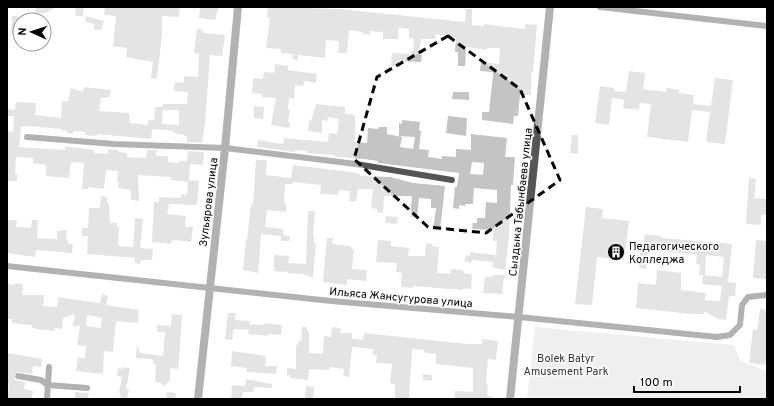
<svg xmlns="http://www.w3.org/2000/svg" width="774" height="406" font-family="Overpass,sans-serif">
  <rect width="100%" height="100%" fill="#fff"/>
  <!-- green -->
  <polygon fill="#dcdcdc" points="535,327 733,345 741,361 767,371 767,399 527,399"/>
  <!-- building -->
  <g fill="#c4c4c4" fill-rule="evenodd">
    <polygon points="36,7 57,7 45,13 36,13"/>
    <polygon points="76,7 84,7 83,16 75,16"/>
    <polygon points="105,7 180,7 179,17 162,16 162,34 157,79 151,78 153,62 126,57 127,48 113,46 116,16 104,15"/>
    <polygon points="200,7 219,7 215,20 199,18"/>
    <polygon points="268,7 340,9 465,22 466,9 472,9 472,25 484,26 484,24 525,29 525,24 537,25 533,72 531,72 531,95 520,95 518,116 514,116 513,124 482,120 482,112 489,112 493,75 493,72 480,71 481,62 499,64 500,48 487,48 487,50 466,47 465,66 458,66 458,52 455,52 456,38 436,34 435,39 421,39 419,55 422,55 421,62 398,61 398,66 391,66 392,53 411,54 411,51 413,51 414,39 409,38 409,29 398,28 398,39 383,39 383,32 370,31 370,35 362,34 363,32 349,30 347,53 338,53 339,41 326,40 325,58 298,55 298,60 292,59 293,54 281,53 281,49 266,48 270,17 267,17"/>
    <polygon points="12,16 18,16 17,34 11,34"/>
    <polygon points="86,16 104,21 101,30 94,30 95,24 85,22"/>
    <polygon points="197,29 203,30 203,33 225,35 222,56 210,55 205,123 202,143 187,142 187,136 174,133 174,131 152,129 151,139 97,134 97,136 85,135 85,132 73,131 73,134 67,133 67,131 62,131 62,129 26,126 21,127 19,147 65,150 65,147 71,147 94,150 94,153 108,154 108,149 118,150 118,152 127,153 127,157 146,158 147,150 157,150 156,156 168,156 168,162 179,163 179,161 187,161 188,151 204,152 203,165 190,164 189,180 199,181 197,205 169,204 167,214 186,216 185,227 193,227 191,242 175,240 171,241 171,244 152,242 154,202 159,202 159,197 181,198 181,194 187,195 188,182 171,180 171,177 138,175 139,201 131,200 131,190 118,188 119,182 117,182 118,171 106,170 104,189 88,187 88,189 82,189 84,163 71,162 69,178 46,176 46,165 33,163 33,158 16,157 15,174 17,174 17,181 7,181 8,131 13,132 14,116 7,116 7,109 15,110 16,102 36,103 35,115 61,118 62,101 68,101 71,88 83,92 84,87 111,90 110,97 101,98 99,111 129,113 130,123 148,125 148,120 154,120 155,107 163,107 162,124 179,125 179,110 163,110 163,104 187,104 188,92 174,91 175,82 184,83 184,76 198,77 199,54 194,53"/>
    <polygon points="275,64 288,66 288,70 317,74 316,83 305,81 303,86 295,85 294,99 289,98 288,109 290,110 288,122 290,122 289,128 271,125 276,98 262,97 262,94 252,93 253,78 263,79 264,72 274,73"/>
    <polygon points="629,71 645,73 643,89 666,92 667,88 679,90 679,93 694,95 693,104 711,106 715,78 733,80 725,144 706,142 710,112 692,110 688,142 647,137 651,104 640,103 639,110 623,108 624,100 612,98 609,125 595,123 600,86 614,88 614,91 626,92"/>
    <polygon points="453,92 469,92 469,100 452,99"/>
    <path d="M316,104L345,107V114L355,115V142L367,143L368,128L378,129L379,127H387V134L402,137L400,147L413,149L415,137L399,136V123L402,124V120L420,122L419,130L421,131L419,149L429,150L428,157L442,159V156L456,157V149L471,150V134L507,138L505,157H515L513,185H511L509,237L505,270L492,267L493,262L472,260L471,263L464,261L466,255L470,256V252L496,255L497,241H493V230L472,229L473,223H477V218H485L486,202L497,203V190L474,188L473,204H465V206L459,205V209L453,208L455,187H457L459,173L378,163V161L364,159L335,157V155L307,153V151L295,150V152L257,147L258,140L283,144L284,138L328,142L329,133L337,134L339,119L328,117L327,121L322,120V133L308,131L309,120L311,121ZM472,162L484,163L483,175L470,174Z"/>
    <polygon points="254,106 264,107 263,119 254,118"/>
    <polygon points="448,116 467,118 466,136 446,133"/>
    <polygon points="572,135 578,135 578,154 570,153"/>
    <polygon points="256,160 267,160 266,175 291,178 293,165 351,172 360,174 360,176 391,177 413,183 445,186 440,231 433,230 436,208 431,208 431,199 419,198 417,218 410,217 412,196 384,196 383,213 377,212 377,209 371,208 373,189 358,189 356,202 349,201 350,191 339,190 338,195 320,194 321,185 293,182 292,184 285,184 284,203 286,203 286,212 267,210 265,227 283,229 283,235 290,236 289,241 281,241 281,236 261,234 258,273 243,270 246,240 247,240 251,204 253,205"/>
    <polygon points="749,178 756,179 754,198 767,199 767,215 761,215 761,225 746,224"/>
    <polygon points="101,196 107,197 107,203 109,203 110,223 117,223 117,227 119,227 118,246 133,247 135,218 143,219 140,248 153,249 152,260 141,260 140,264 135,263 135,258 87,254 88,236 82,236 82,228 88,228 89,208 100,208"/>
    <polygon points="586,207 603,209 602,218 629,221 624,260 597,257 592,305 575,304"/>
    <polygon points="308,211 315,211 313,236 314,236 314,243 316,243 313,278 303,274 288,273 288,272 274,271 274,255 289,256 288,263 306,264"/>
    <polygon points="386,216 398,217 397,224 385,223"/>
    <polygon points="10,220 17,220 16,227 31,228 32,220 38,220 37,238 57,239 57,231 67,230 66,238 69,244 73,244 72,253 36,250 35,257 7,253 7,221"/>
    <polygon points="645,234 660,236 662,238 732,244 728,282 736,283 735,296 729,296 726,320 718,319 704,311 704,314 691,314 636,308 638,283 656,285 657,270 681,273 681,290 706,293 705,300 720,301 722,286 702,284 703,275 722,277 724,257 706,255 705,275 699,275 700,265 696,264 697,254 667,252 643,248"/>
    <polygon points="327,238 333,238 332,244 351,246 351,249 354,249 352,269 367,270 366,281 347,279 347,285 323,282"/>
    <polygon points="378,240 391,241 391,246 409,248 408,256 425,256 426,243 432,244 432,246 439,247 437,273 451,274 451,269 463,270 463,273 471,274 472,276 471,289 463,288 463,290 413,286 413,288 401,287 402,273 396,272 397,263 376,262"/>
    <polygon points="756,240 767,241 767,279 753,278"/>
    <polygon points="640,251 648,252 646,269 639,268"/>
    <polygon points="492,275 504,275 502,294 483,293 485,277 492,277"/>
    <path d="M15,283L23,284L22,295H44L43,306L57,307L58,297L100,303L102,294L108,296L106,305L139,310L138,323L116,321L113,352L104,351L103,374L76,371L78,358H85L86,346L77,345L80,326H73L75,314L63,318L62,329L55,328L54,331L36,329L32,327V325L12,323V319H7V289L8,284L15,285ZM87,315L102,318L101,328L86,326Z"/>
    <polygon points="760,309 767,310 767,365 749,363 753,329 757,330"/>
    <polygon points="228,313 236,313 235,320 250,321 249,324 264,325 265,323 282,325 281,335 268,334 268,336 248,334 249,330 234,329 232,340 225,339"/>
    <polygon points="172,314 182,315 179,361 178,369 170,368 170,380 164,386 160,383 155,382 156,364 153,364 154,361 151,359 136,358 137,344 140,353 163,356 165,332 157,332 157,325 171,326"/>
    <polygon points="302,327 307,327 307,331 309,331 309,353 323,354 324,336 331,337 332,327 341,328 340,333 352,333 352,339 363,340 364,333 468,344 482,344 482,339 498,341 496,360 488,359 486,384 488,385 487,395 497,399 454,399 455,391 473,392 473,368 436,364 436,354 426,353 423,350 412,349 409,399 395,399 395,384 390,383 392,364 376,363 377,355 373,355 373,349 352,347 349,377 343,376 344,369 330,367 329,370 309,369 308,380 290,378 290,375 287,375 287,368 296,369 296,345 298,345 298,341 301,341"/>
    <polygon points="232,351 266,356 265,366 277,366 276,374 246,372 247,368 231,366"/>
    <polygon points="7,353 42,359 41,367 33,366 32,374 18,372 14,375 15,380 25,382 24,389 33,391 32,399 7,399 9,385 7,385"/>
    <polygon points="123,367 130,368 126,389 129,389 127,399 120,399 121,394 119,393 122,377 117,376 118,368 123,369"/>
    <polygon points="423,374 432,375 432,381 423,380"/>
    <polygon points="246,379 272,384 272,388 254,387 253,392 243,392 242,399 231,399 232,385 245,386"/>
    <polygon points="306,386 314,387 313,399 305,398"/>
    <polygon points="75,392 89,393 88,399 75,399"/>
    <polygon points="167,392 176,393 175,399 166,399"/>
  </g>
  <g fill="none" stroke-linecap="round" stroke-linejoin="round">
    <!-- minor -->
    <g stroke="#555" stroke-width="6">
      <polyline points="600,7 767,26"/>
      <polyline points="27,137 114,144 225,148 356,164 452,180"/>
      <polyline points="7,266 331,301 519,317 717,337 730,335 740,325 742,305 748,297 767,295"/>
      <polyline points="18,376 41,380 48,385 87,388"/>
      <polyline points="47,399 49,367"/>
    </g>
    <!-- tertiary -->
    <g stroke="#555" stroke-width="8">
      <polyline points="198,399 225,148 238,7"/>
      <polyline points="510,399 550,7"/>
    </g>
  </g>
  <!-- marked area -->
  <path d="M0 0H774V406H0ZM448,36L520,89L560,180L486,233L428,227L354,159L377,77Z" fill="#fff" fill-opacity=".55" fill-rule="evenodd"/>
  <path fill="none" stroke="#000" stroke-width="3" stroke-dasharray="8 5" stroke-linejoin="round" d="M448,36L520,89L560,180L486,233L428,227L354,159L377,77Z"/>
  <!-- icons -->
  <defs>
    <g id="building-disc" transform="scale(0.9)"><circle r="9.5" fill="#000" stroke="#fff"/><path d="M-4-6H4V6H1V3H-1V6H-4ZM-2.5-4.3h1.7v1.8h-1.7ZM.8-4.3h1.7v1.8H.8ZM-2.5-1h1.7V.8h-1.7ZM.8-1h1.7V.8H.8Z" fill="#fff"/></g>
  </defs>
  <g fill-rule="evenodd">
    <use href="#building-disc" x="616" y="252"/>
  </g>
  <g text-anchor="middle" stroke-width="3" stroke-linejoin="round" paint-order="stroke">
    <!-- street labels -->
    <g font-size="11" fill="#000" stroke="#fff">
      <text transform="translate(208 202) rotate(-83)" y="4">Зульярова улица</text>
      <text transform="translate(520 202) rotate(-84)" y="4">Сыздыка Табынбаева улица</text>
      <text transform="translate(401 297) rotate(5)" y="4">Ильяса Жансугурова улица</text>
    </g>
    <!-- poi labels -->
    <g font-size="11" fill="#000" stroke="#fff" text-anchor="start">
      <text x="629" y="250">Педагогического<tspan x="629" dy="13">Колледжа</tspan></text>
    </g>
    <!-- park labels -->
    <g font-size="11" fill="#333" stroke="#fff">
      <text x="566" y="362">Bolek Batyr<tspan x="566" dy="13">Amusement Park</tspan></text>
    </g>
  </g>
  <!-- border -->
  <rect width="774" height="406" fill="none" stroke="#000000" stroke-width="16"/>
  <!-- north arrow -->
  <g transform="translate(32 32) rotate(273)"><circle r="19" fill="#ffffff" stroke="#999999"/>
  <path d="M0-3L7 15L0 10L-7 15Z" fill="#000000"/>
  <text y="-6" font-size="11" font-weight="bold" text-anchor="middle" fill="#000000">N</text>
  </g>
  <!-- scale -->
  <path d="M634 386v6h106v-6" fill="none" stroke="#000000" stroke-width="2"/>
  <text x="640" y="386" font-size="12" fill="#000000" stroke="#ffffff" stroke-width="3" paint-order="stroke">100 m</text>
</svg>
